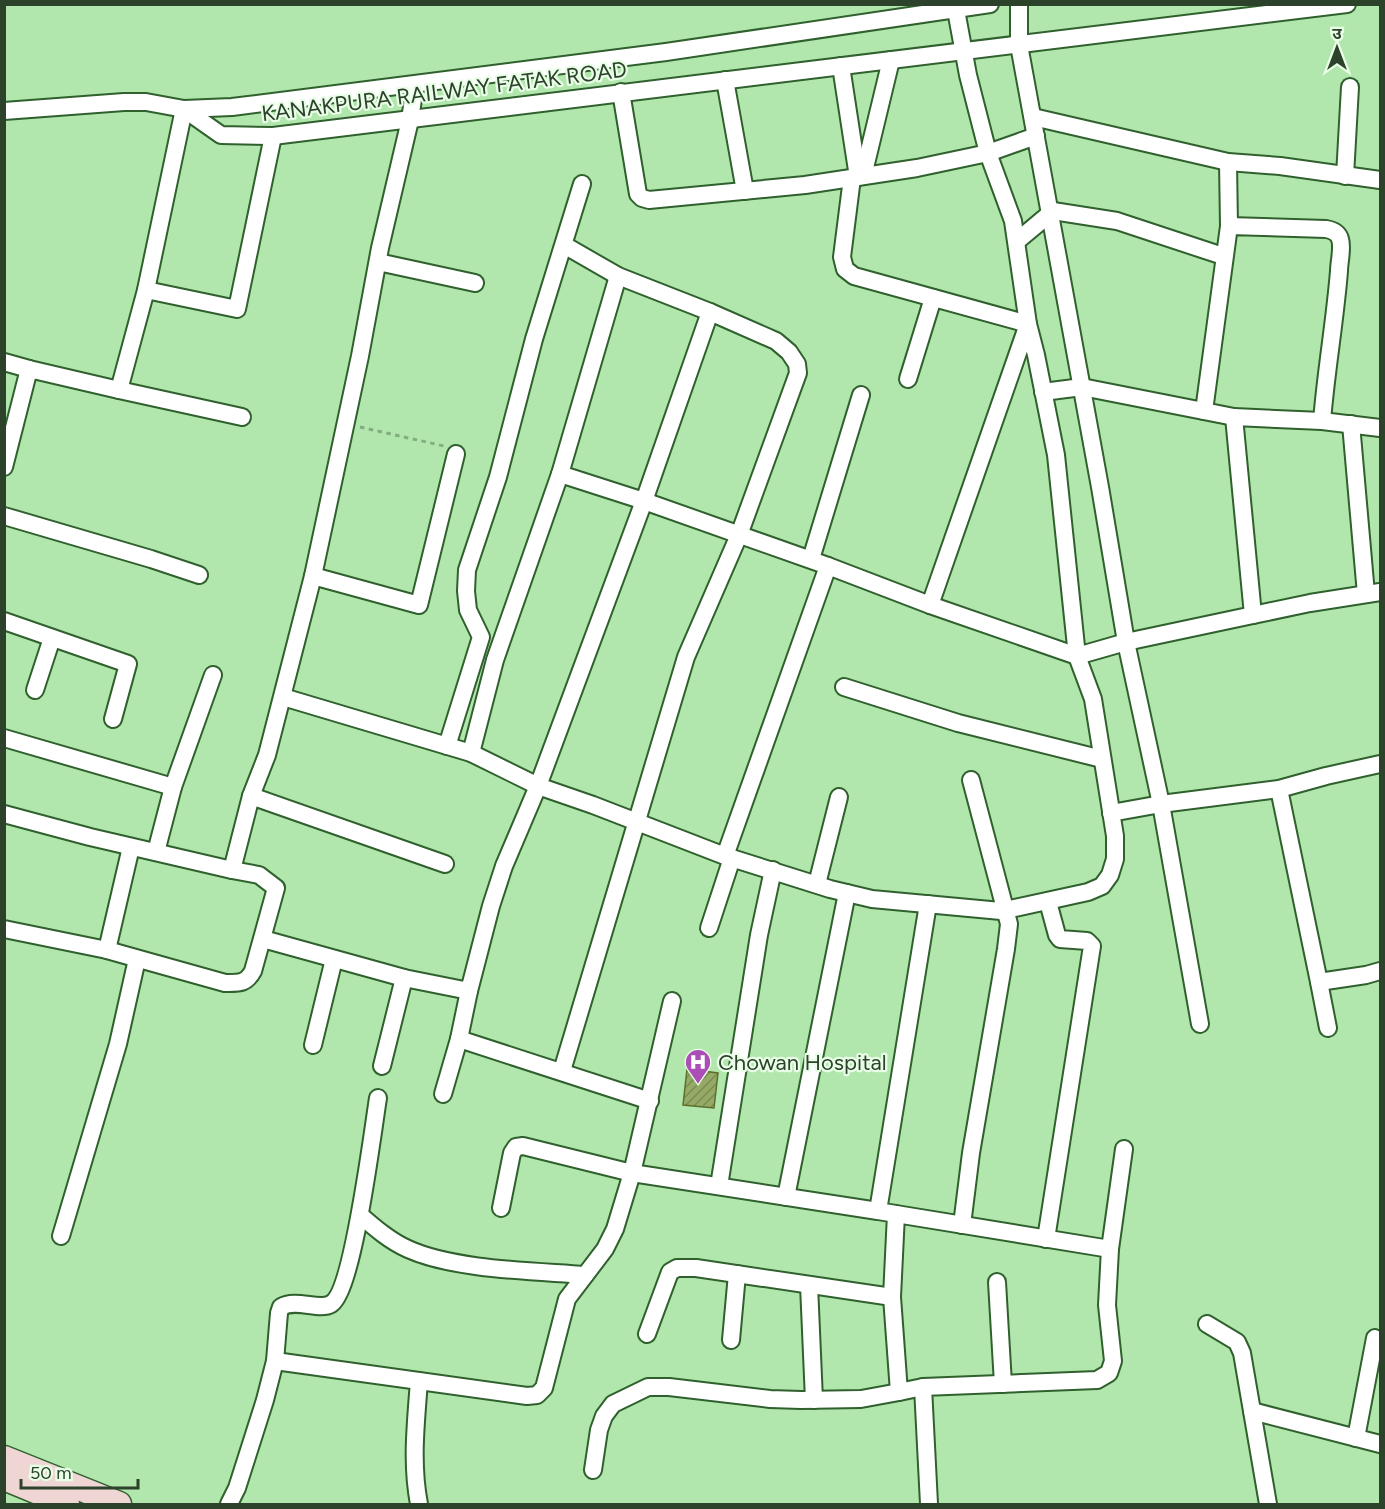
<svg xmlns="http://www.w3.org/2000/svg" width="1385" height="1509" font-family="Figtree,'Noto Sans Devanagari',sans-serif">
  <defs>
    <pattern id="building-hatch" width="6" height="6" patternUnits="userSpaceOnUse" patternTransform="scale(1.5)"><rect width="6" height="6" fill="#94aa65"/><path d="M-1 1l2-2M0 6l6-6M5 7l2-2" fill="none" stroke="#798c53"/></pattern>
  </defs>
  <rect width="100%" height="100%" fill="#b1e7ad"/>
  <!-- building -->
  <polygon fill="url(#building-hatch)" stroke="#5c6f2b" stroke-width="1.5" points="687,1069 718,1073 714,1108 683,1105"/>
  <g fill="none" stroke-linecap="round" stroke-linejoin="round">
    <!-- street casing -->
    <g stroke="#2f602d" stroke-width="20">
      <g id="street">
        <polyline points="1019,4 1019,45 1100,487 1126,642 1161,804 1200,1024"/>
        <polyline points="841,66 858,177"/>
        <polyline points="725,80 745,191"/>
        <polyline points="621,92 638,194 642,198 649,200 805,185 917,168 988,153 1036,136"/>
        <polyline points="184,109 221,135 273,136 1347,4"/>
        <polyline points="4,111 124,102 146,102 184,109 232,107 666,52 990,4"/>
        <polyline points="1033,117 1228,162 1280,166 1380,180"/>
        <polyline points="1228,162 1229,226"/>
        <polyline points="863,176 891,60"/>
        <polyline points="1345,176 1350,87"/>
        <polyline points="852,178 842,257 845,269 854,276 1028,324 930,605"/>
        <polyline points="1017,241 1053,211 1117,221 1223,256"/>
        <polyline points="378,262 475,283"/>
        <polyline points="146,290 237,309 273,136"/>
        <polyline points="4,362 29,369"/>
        <polyline points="908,379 933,298"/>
        <polyline points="119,390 242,417"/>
        <polyline points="1043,392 1082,387 1234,417 1322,421 1380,428"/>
        <path d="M1204,411L1229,226L1326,229C1332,230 1338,232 1340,239C1343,248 1339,262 1339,271C1335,321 1326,371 1322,421"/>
        <polyline points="1351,424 1366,594"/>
        <polyline points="4,467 29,369 119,390 146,290 184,109"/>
        <polyline points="560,474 644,501 828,566 725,856"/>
        <polyline points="4,516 151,559 199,575"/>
        <polyline points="811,559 861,395"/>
        <polyline points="828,566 930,605 1077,656 1126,642 1253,615 1234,417"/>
        <polyline points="313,576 419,605 456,454"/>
        <polyline points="1253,615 1310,603 1380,592"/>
        <polyline points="4,621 128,664 113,719"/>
        <polyline points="844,687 958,723 1102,759"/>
        <polyline points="35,690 52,638"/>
        <polyline points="283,697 471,753 538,786 593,805 725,856 830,889 872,899 1001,911 1088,892 1102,886 1110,875 1115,859 1115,836 1093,699 1077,656 1056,455 1036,355 1028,324 1013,221 988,153 968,75 956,10"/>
        <polyline points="4,738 173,787"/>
        <polyline points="447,746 481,637 468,610 466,591 467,570 498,477 534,339 582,184"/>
        <polyline points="471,753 495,660 560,474 618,276"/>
        <polyline points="1279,789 1319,982 1366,975 1380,971"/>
        <polyline points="251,796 445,864"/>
        <polyline points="1111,813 1161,804 1279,789 1326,776 1380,764"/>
        <polyline points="4,814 90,837 232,870 251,796 267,755 313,576 360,356 380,248 410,120 415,85"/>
        <polyline points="156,852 173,787 213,675"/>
        <polyline points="817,884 839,797"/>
        <polyline points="709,928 732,858"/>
        <path d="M4,929L107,950L225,983C239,983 246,984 253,971L276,888L259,875L232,870"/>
        <polyline points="263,939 404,978 469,991 491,906 504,866 538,786 644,501 710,312"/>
        <polyline points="107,950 131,847"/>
        <polyline points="1319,982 1328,1028"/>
        <polyline points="469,991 459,1039 650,1101"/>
        <polyline points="672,1001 632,1173 878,1211"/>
        <polyline points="313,1045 334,959"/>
        <polyline points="382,1066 404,978"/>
        <polyline points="562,1071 686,657 739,535 798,373 797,364 789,352 776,341 710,312 618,276 564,245"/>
        <polyline points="443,1094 459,1039"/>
        <polyline points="719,1186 759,935 773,870"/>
        <polyline points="786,1197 847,893"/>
        <polyline points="896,1214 1110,1249"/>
        <path d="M360,1215C375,1228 390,1241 408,1249C454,1270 535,1271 585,1275"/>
        <polyline points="962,1225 971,1153 1006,949 1009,924 971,780"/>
        <polyline points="61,1236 118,1044 137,959"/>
        <polyline points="1046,1239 1092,946 1087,941 1060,939 1057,935 1048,902"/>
        <polyline points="997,1282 1003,1384"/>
        <polyline points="809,1285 814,1400"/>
        <polyline points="1207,1324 1237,1342 1242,1353 1268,1504"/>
        <polyline points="647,1334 670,1272 677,1268 696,1268 892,1297"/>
        <polyline points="731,1340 737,1274"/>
        <polyline points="275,1361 527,1396 537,1395 544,1388 567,1299 605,1249 615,1229 632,1173 523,1146 516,1147 512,1153 501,1208"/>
        <polyline points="923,1387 899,1392 892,1297 896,1214 878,1211 928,904"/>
        <polyline points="1252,1411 1380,1444"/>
        <polyline points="1356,1438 1375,1338"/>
        <polyline points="593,1470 599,1430 604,1416 613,1404 648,1387 669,1387 770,1399 801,1400 861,1399 899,1392"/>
        <path d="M229,1504L237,1488L265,1400L275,1361L279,1313L281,1307C296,1298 319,1311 331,1304C353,1291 373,1129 378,1098"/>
        <path d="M419,1504C411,1463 416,1422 419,1381"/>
        <polyline points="929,1504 923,1387 1097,1380 1109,1373 1113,1361 1107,1305 1110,1249 1124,1149"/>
      </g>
    </g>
    <!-- secondary casing -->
    <g stroke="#2f602d" stroke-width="27">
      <g id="secondary">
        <polyline points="4,1458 119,1504"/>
        <polyline points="4,1478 67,1504"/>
      </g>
    </g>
    <!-- path -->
    <polyline stroke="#82ad7f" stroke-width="3" stroke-dasharray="4.5 4.5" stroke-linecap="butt" points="360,427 444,446"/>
    <!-- street -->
    <use href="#street" stroke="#fff" stroke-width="16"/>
    <!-- secondary -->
    <use href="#secondary" stroke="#efd6d5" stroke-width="24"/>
  </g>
  <!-- icons -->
  <defs>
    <g id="hospital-pin" transform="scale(1.35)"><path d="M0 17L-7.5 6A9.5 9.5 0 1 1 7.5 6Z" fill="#ac4eb7" stroke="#e9fee7"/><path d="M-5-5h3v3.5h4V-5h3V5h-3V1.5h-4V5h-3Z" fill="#fff"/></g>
  </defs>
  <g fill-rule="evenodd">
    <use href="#hospital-pin" x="698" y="1062"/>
  </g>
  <g text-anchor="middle" stroke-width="4.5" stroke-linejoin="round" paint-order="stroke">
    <!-- street labels -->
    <g font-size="22" fill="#2c422b" stroke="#e9fee7">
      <text transform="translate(444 91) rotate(-7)" y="8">KANAKPURA RAILWAY FATAK ROAD</text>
    </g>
    <!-- poi labels -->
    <g font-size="22" fill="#2c422b" stroke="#e9fee7" text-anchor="start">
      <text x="718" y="1070">Chowan Hospital</text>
    </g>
  </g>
  <!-- border -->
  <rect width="1385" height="1509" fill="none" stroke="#2c422b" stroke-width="12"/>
  <!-- north arrow -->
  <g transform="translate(1337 48)" stroke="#e9fee7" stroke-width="4.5" paint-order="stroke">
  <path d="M0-4.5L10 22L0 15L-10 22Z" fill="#2c422b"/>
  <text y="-9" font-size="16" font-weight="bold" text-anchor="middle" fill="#2c422b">उ</text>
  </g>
  <!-- scale -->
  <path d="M21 1479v9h117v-9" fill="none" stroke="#2c422b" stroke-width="3"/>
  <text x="30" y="1479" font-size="18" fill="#2c422b" stroke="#e9fee7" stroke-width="4.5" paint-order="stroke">50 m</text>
</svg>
